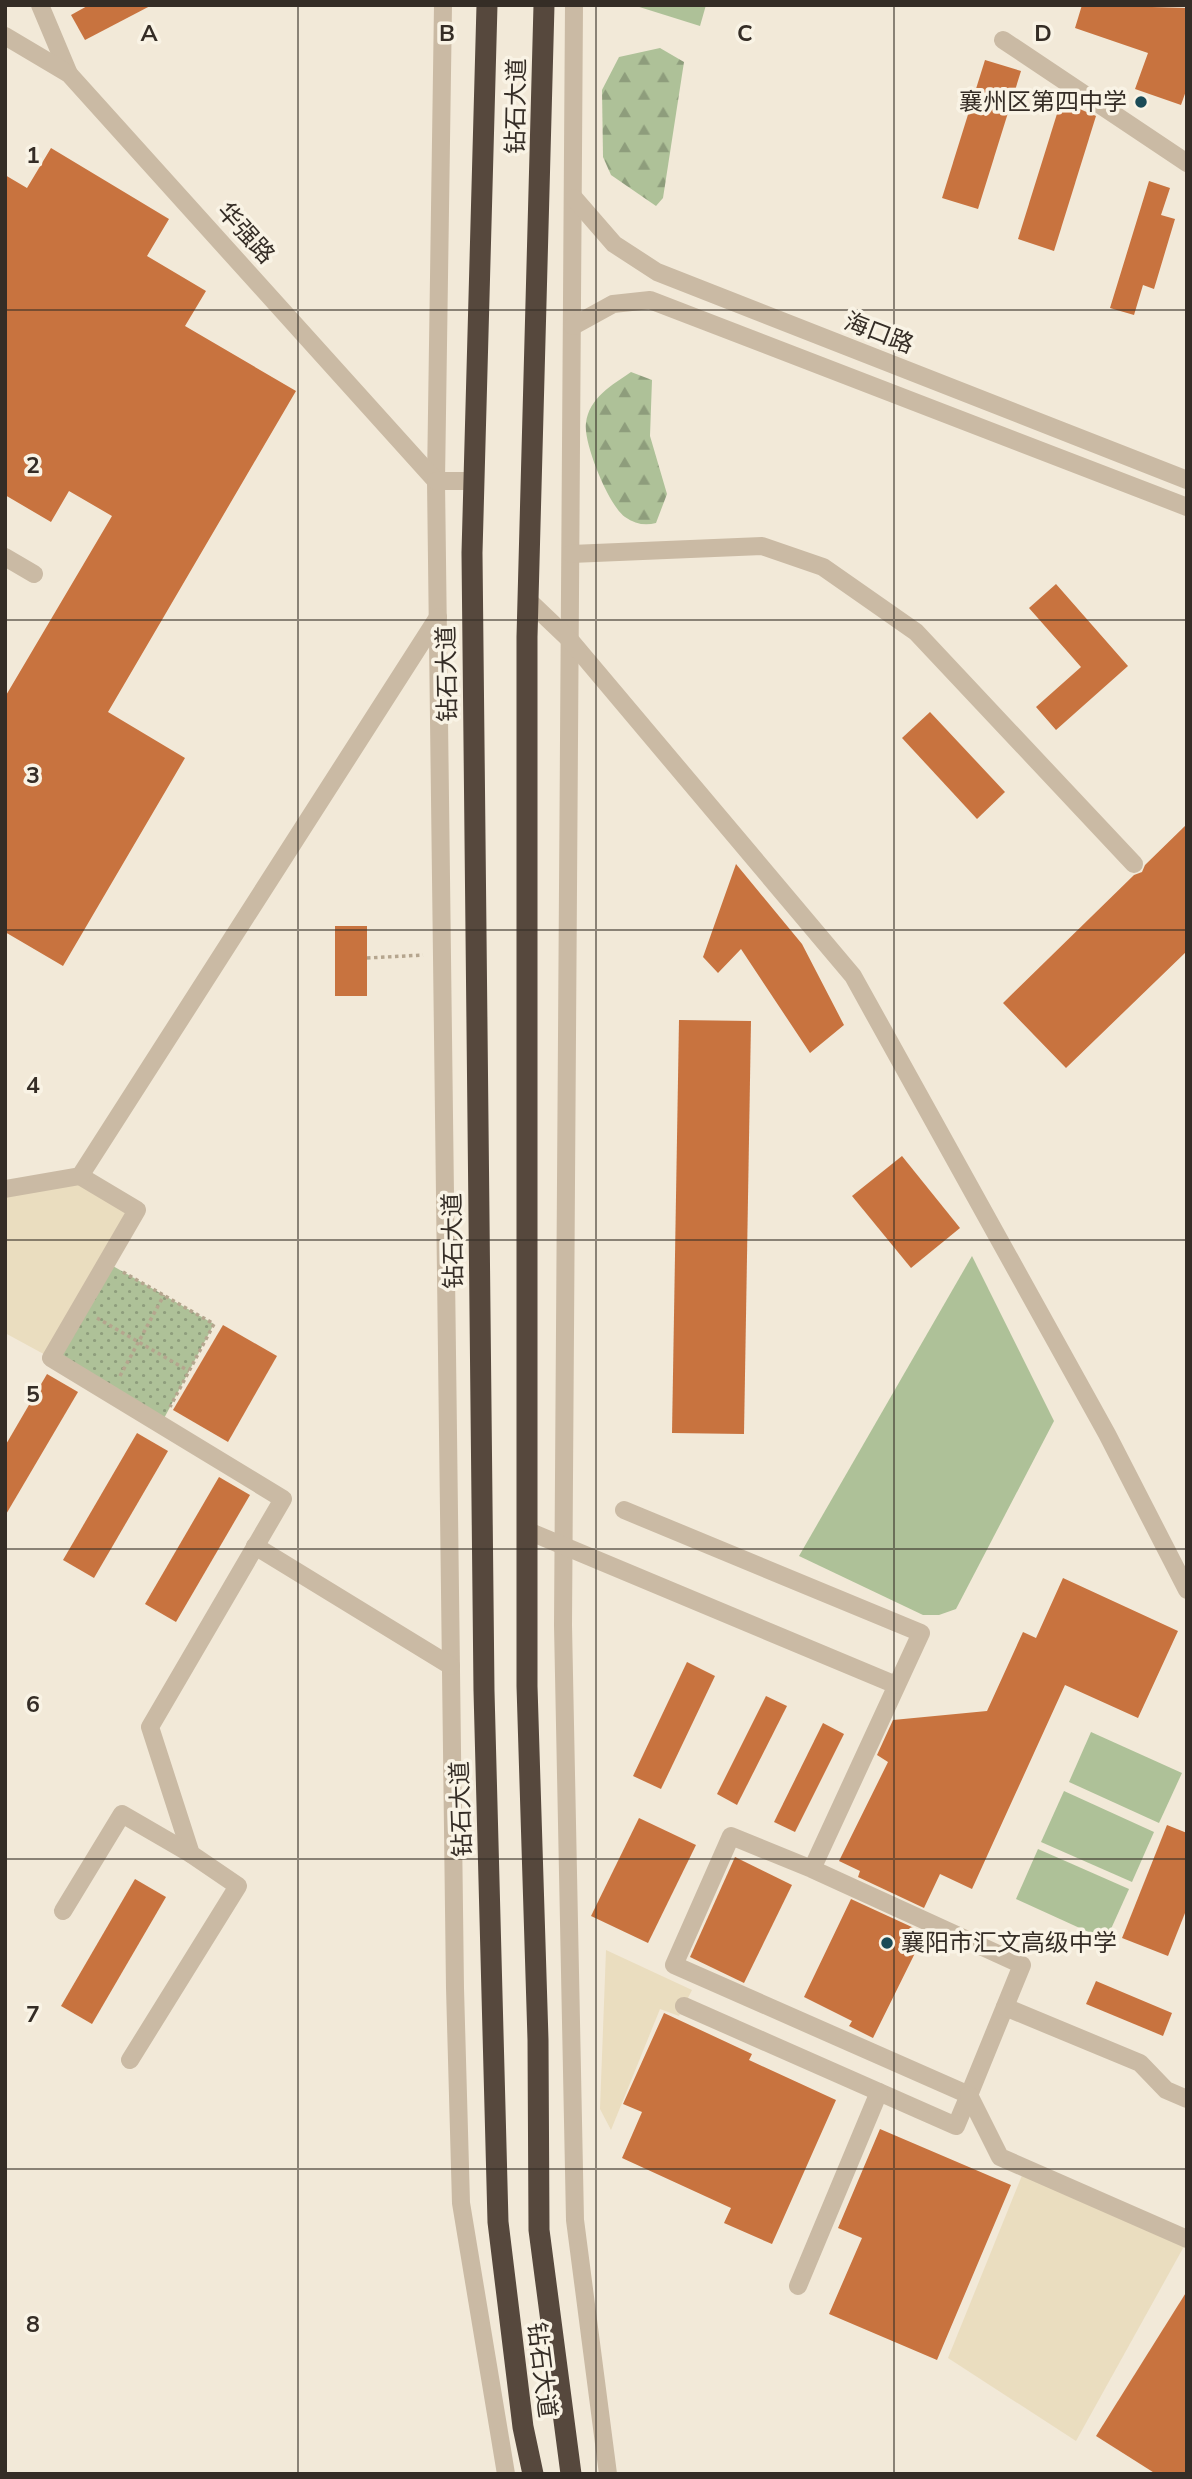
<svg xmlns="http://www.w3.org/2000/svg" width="1192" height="2479" font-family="Mulish,'Noto Sans SC',sans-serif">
  <defs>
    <pattern id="grass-dots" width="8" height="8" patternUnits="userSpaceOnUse" patternTransform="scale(1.75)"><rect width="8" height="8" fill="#aec198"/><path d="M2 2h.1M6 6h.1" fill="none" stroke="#8e9d7c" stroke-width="1.8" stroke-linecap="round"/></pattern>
    <pattern id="forest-firs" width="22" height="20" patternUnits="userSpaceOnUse" patternTransform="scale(1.75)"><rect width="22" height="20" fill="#aec198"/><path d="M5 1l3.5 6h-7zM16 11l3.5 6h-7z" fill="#8e9d7c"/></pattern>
  </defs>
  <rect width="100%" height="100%" fill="#f2e9d8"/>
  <!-- grass -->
  <polygon fill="url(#grass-dots)" points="106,1262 214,1324 161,1424 51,1358"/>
  <!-- forest -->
  <g fill="url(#forest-firs)">
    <polygon points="660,48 684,62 663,198 656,206 611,175 603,157 602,90 619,57"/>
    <path d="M631,372L652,380L650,436L667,494L656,523C645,526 635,524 625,517C609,506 583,443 586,423C589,398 612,385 631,372Z"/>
  </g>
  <!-- garden -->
  <g fill="#aec198">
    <polygon points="633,5 706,5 700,26"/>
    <polygon points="972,1256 1054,1421 956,1609 939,1615 923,1615 799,1556"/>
    <polygon points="1091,1732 1182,1773 1159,1823 1069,1782"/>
    <polygon points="1064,1791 1154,1832 1132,1882 1041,1842"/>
    <polygon points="1038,1849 1129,1889 1106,1940 1016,1899"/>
  </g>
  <!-- plaza -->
  <g fill="#eaddbf">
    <polygon points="80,1176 137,1210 51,1358 5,1333 5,1189"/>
    <polygon points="606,1950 692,1990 679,2016 660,2009 611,2130 600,2109"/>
    <polygon points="1025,2168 1187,2241 1076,2441 948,2358"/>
  </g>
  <!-- building -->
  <g fill="#c8733f">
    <polygon points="89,5 152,5 85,40 71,15"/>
    <polygon points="1082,5 1187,8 1187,88 1181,105 1135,89 1148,53 1075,28"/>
    <polygon points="985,60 1021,71 978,209 942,198"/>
    <polygon points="1061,101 1096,116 1054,251 1018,239"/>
    <polygon points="51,148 169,219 147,256 206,291 185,326 296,391 108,712 185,758 63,966 5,932 5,697 112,516 69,491 51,522 5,495 5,175 27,188"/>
    <polygon points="1149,181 1170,188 1161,215 1175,219 1154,289 1143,285 1134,315 1110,308"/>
    <polygon points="1056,584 1128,666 1056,730 1036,707 1081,667 1029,608"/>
    <polygon points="930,712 1005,792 977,819 902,738"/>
    <polygon points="1187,824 1187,951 1066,1068 1003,1003 1134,875 1142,872 1145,865"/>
    <polygon points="736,864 802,944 844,1025 810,1053 741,949 718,973 703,957"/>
    <rect x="335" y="926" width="32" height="70"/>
    <polygon points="679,1020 751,1021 744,1434 672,1433"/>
    <polygon points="902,1156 960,1228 911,1268 852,1196"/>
    <polygon points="223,1325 277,1356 228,1442 173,1410"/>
    <polygon points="47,1374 78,1392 5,1516 5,1446"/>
    <polygon points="137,1433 168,1451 94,1578 63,1560"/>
    <polygon points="219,1477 250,1495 176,1622 145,1604"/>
    <polygon points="1063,1578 1178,1631 1138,1718 1065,1685 972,1889 940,1874 924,1908 858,1877 860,1871 839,1861 888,1762 877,1755 893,1720 987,1711 1023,1632 1036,1638"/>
    <polygon points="687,1662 715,1676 661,1789 633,1776"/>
    <polygon points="766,1696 787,1706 737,1805 717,1794"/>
    <polygon points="823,1723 844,1734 795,1832 774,1822"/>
    <polygon points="639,1818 696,1845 648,1943 591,1916"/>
    <polygon points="1167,1825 1187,1833 1187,1908 1168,1956 1122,1938"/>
    <polygon points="735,1857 792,1885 744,1983 690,1957"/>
    <polygon points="135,1879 166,1897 92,2024 61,2006"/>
    <polygon points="851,1899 914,1928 909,1940 919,1945 873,2038 849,2026 852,2021 804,1997"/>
    <polygon points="1096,1981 1172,2013 1163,2036 1086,2004"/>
    <polygon points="664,2013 752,2054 749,2060 836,2100 772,2244 724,2223 731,2208 622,2158 642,2112 623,2104"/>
    <polygon points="880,2129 1011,2185 937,2360 829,2314 862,2238 838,2228"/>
    <polygon points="1187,2291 1187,2474 1156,2474 1096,2436"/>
  </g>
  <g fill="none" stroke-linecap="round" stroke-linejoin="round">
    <!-- path -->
    <g stroke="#b5a58e" stroke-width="3.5" stroke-dasharray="3.5 3.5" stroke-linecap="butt">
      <polyline points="367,958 423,955"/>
      <polyline points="123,1272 214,1324 170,1407"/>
      <polyline points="97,1318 189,1371"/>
      <polyline points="120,1376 164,1295"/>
    </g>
    <!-- minor -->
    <g stroke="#cabaa4" stroke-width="18">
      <polyline points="40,5 69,74"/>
      <polyline points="443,5 436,481 455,1988 461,2203 506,2474"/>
      <polyline points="574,5 563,1625 575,2220 608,2474"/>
      <polyline points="5,36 69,74 436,481"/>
      <polyline points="1003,40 1187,163"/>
      <polyline points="574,198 614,244 657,272 1187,480"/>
      <polyline points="573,326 613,304 650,300 1187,507"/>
      <polyline points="436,481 474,481"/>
      <polyline points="571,554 762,546 823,567 916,632 1134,864"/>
      <polyline points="5,557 34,574"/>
      <polyline points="528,600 570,640 853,976 1107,1434 1187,1590"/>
      <polyline points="80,1176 137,1210 51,1358 283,1499 150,1727 191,1854 238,1886 130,2060"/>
      <polyline points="5,1189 80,1176 438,617"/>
      <polyline points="624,1510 921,1633 812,1869 731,1836 674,1965 969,2095 1022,1965 812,1869"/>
      <polyline points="528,1531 896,1685"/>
      <polyline points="255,1546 451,1666"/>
      <polyline points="63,1911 122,1814 191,1854"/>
      <polyline points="684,2006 956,2126 969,2095"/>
      <polyline points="1005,2007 1140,2063 1166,2090 1187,2099"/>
      <polyline points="969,2095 1000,2157 1187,2239"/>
      <polyline points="798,2286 879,2092"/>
    </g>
    <!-- highway -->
    <g stroke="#56483d" stroke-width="21">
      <polyline points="487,5 472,553 484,1691 498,2222 523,2427 533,2474"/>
      <polyline points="544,5 527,637 527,1686 538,2040 539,2230 571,2474"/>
    </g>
  </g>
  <!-- grid -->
  <path fill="none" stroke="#352d26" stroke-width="2" stroke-opacity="0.55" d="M298,5V2474M596,5V2474M894,5V2474M5,310H1187M5,620H1187M5,930H1187M5,1240H1187M5,1549H1187M5,1859H1187M5,2169H1187"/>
  <!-- markers -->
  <g fill="#1b4b57" stroke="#f9f3e5" stroke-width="2.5">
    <circle cx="1141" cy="102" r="7"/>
    <circle cx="887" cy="1943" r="7"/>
  </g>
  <g text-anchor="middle" stroke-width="7" stroke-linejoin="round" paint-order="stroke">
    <!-- poi labels -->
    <g font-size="24" fill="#352d26" stroke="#f9f3e5" text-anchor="end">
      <text x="1127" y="110">襄州区第四中学</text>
      <text x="901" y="1951" text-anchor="start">襄阳市汇文高级中学</text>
    </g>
    <!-- street labels -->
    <g font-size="24" fill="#352d26" stroke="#f9f3e5">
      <text transform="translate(516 106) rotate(-89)" y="8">钻石大道</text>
      <text transform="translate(246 233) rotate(48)" y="8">华强路</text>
      <text transform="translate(879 333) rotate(21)" y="8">海口路</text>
      <text transform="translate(447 674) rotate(-91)" y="8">钻石大道</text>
      <text transform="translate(453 1241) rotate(-91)" y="8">钻石大道</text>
      <text transform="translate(461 1809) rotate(-92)" y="8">钻石大道</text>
      <text transform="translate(542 2370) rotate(83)" y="8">钻石大道</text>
    </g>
  </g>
  <g font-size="23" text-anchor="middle" font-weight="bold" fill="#352d26" stroke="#f9f3e5" stroke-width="7" stroke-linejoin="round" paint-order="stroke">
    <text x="149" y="41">A</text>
    <text x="447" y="41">B</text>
    <text x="745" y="41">C</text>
    <text x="1043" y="41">D</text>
    <text x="33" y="163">1</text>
    <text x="33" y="473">2</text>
    <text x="33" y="783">3</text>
    <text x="33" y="1093">4</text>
    <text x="33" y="1402">5</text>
    <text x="33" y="1712">6</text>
    <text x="33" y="2022">7</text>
    <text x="33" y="2332">8</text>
  </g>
  <!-- border -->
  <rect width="1192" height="2479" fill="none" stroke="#352d26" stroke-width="14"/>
</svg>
